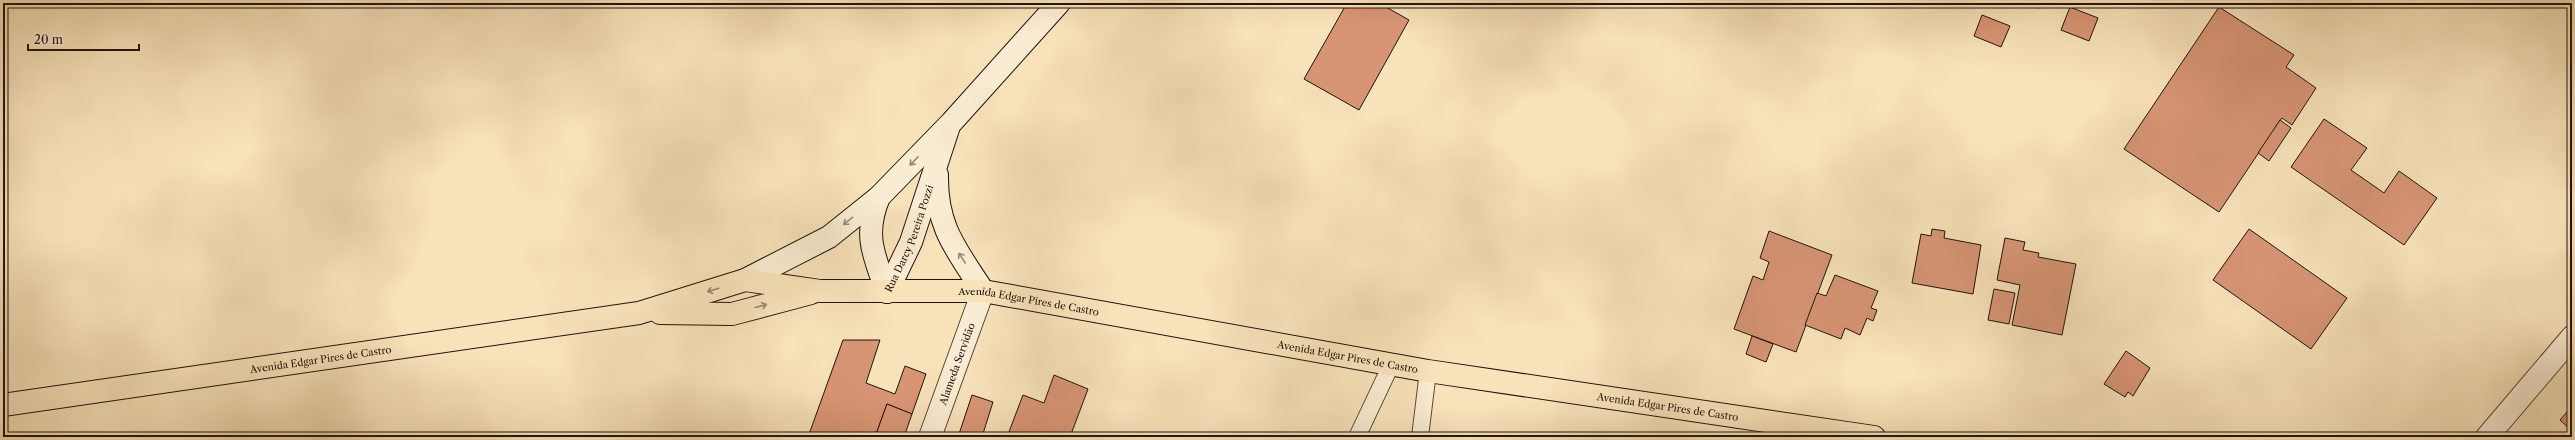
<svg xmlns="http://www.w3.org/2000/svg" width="2575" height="440" font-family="'Libre Caslon Text',serif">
  <rect width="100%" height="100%" fill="#f8e2ba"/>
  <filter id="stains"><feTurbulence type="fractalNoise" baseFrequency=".005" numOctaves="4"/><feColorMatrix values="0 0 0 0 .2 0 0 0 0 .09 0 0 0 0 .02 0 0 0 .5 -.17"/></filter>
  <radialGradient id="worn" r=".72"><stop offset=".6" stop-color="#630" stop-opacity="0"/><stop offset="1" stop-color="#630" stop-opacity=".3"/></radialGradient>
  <!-- building -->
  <g fill="#d79575" stroke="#21130c">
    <polygon points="1347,3 1379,3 1409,20 1359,110 1304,79"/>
    <polygon points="2026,3 2042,3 2040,8"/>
    <polygon points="2070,7 2098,18 2089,41 2061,30"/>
    <polygon points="2219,7 2294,55 2286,67 2316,88 2292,125 2282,118 2219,212 2124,149"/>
    <polygon points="1982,15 2010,26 2001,47 1974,36"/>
    <polygon points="2324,119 2367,148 2351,170 2384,193 2399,171 2437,198 2404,245 2291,167"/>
    <polygon points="2280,120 2291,128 2269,161 2258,153"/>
    <polygon points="1932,229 1945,231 1944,238 1981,245 1973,294 1912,283 1921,234 1931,236"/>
    <polygon points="2249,229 2347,298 2311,349 2213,280"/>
    <polygon points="1769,231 1832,255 1796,352 1734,329 1753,276 1763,280 1769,262 1760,258"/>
    <polygon points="2005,238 2025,242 2023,250 2039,253 2038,257 2076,264 2062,335 2012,325 2020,285 1997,280"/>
    <polygon points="1835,275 1878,291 1871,308 1877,310 1873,321 1867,318 1860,335 1845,328 1841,339 1805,325 1817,293 1826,296"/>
    <polygon points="1994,289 2015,293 2009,324 1988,320"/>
    <polygon points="1752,336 1773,344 1766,362 1746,354"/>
    <polygon points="843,340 880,340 866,383 895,394 905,366 926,374 912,414 887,404 875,437 808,437"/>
    <polygon points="2126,351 2150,368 2133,396 2128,392 2125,397 2104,384"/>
    <polygon points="1054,375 1088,389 1070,437 1007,437 1023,395 1044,403"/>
    <polygon points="972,395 993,402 982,437 958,437"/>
    <polygon points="887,404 912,414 904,437 875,437"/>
    <polygon points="2572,406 2572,431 2560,420"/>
  </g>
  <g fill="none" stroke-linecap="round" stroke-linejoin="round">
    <!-- lane casing -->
    <g stroke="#574738" stroke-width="18">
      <g id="lane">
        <polyline points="1357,437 1391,365"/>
        <polyline points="1420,437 1428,371"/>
      </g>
    </g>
    <!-- street casing -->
    <g stroke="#574738" stroke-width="24">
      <g id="street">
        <path id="s1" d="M930,437L983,291"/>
        <polyline points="2487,437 2572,337"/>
      </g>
    </g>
    <!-- secondary casing -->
    <g stroke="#21130c" stroke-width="24">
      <g id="secondary">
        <path d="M937,175C936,227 956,249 983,291"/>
        <polyline points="745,280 829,237 879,197"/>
        <path d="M887,292C874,256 863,235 879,197L951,123L1059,3"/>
        <path id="s2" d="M887,292L911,242L948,129"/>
      </g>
    </g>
    <!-- primary casing -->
    <g stroke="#21130c" stroke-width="24">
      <g id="primary">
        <polyline points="660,313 732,314 811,293"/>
        <path id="s3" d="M3,405L639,313L745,280L820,291H983L1428,371L1874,437"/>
      </g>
    </g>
    <!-- lane -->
    <use href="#lane" stroke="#faecd2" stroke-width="16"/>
    <!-- street -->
    <use href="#street" stroke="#faecd2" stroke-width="22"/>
    <!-- secondary -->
    <use href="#secondary" stroke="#faecd2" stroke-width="22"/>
    <!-- primary -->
    <use href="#primary" stroke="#f8e2ba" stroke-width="22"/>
  </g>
  <!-- one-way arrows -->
  <defs><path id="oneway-shaft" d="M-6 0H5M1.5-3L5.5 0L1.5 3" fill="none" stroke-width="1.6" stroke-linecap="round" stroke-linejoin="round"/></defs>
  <g stroke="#988a79">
    <use href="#oneway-shaft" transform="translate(914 161) rotate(134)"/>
    <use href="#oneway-shaft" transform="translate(848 221) rotate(141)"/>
    <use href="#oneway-shaft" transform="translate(962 258) rotate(-123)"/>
  </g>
  <g stroke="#97856c">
    <use href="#oneway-shaft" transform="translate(713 290) rotate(163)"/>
    <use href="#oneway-shaft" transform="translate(761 306) rotate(-15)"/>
  </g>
  <g text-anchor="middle" stroke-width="4" stroke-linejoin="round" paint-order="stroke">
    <!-- street labels -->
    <g font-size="10" fill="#21130c" stroke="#faecd2">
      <text dy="4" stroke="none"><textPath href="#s2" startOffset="58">Rua Darcy Pereira Pozzi</textPath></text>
      <text dy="4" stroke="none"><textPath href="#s3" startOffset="1039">Avenida Edgar Pires de Castro</textPath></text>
      <text dy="4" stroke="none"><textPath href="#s3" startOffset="1363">Avenida Edgar Pires de Castro</textPath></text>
      <text dy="4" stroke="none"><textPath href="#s3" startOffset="321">Avenida Edgar Pires de Castro</textPath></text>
      <text dy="4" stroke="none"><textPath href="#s1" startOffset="78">Alameda Servidão</textPath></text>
      <text dy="4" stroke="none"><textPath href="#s3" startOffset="1687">Avenida Edgar Pires de Castro</textPath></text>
    </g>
  </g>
  <!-- margin -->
  <rect width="2575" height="440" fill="none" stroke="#f8e2ba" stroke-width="16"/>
  <rect x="4" y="4" width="2567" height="432" fill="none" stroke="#21130c" stroke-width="2"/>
  <rect x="8" y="8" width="2559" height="424" fill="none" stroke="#21130c"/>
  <!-- scale -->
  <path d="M28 44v6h111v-6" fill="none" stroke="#21130c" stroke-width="2"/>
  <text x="34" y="44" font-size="12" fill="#21130c" stroke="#faecd2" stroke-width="3" paint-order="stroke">20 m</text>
  <rect width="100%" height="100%" filter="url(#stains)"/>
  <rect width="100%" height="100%" fill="url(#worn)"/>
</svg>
